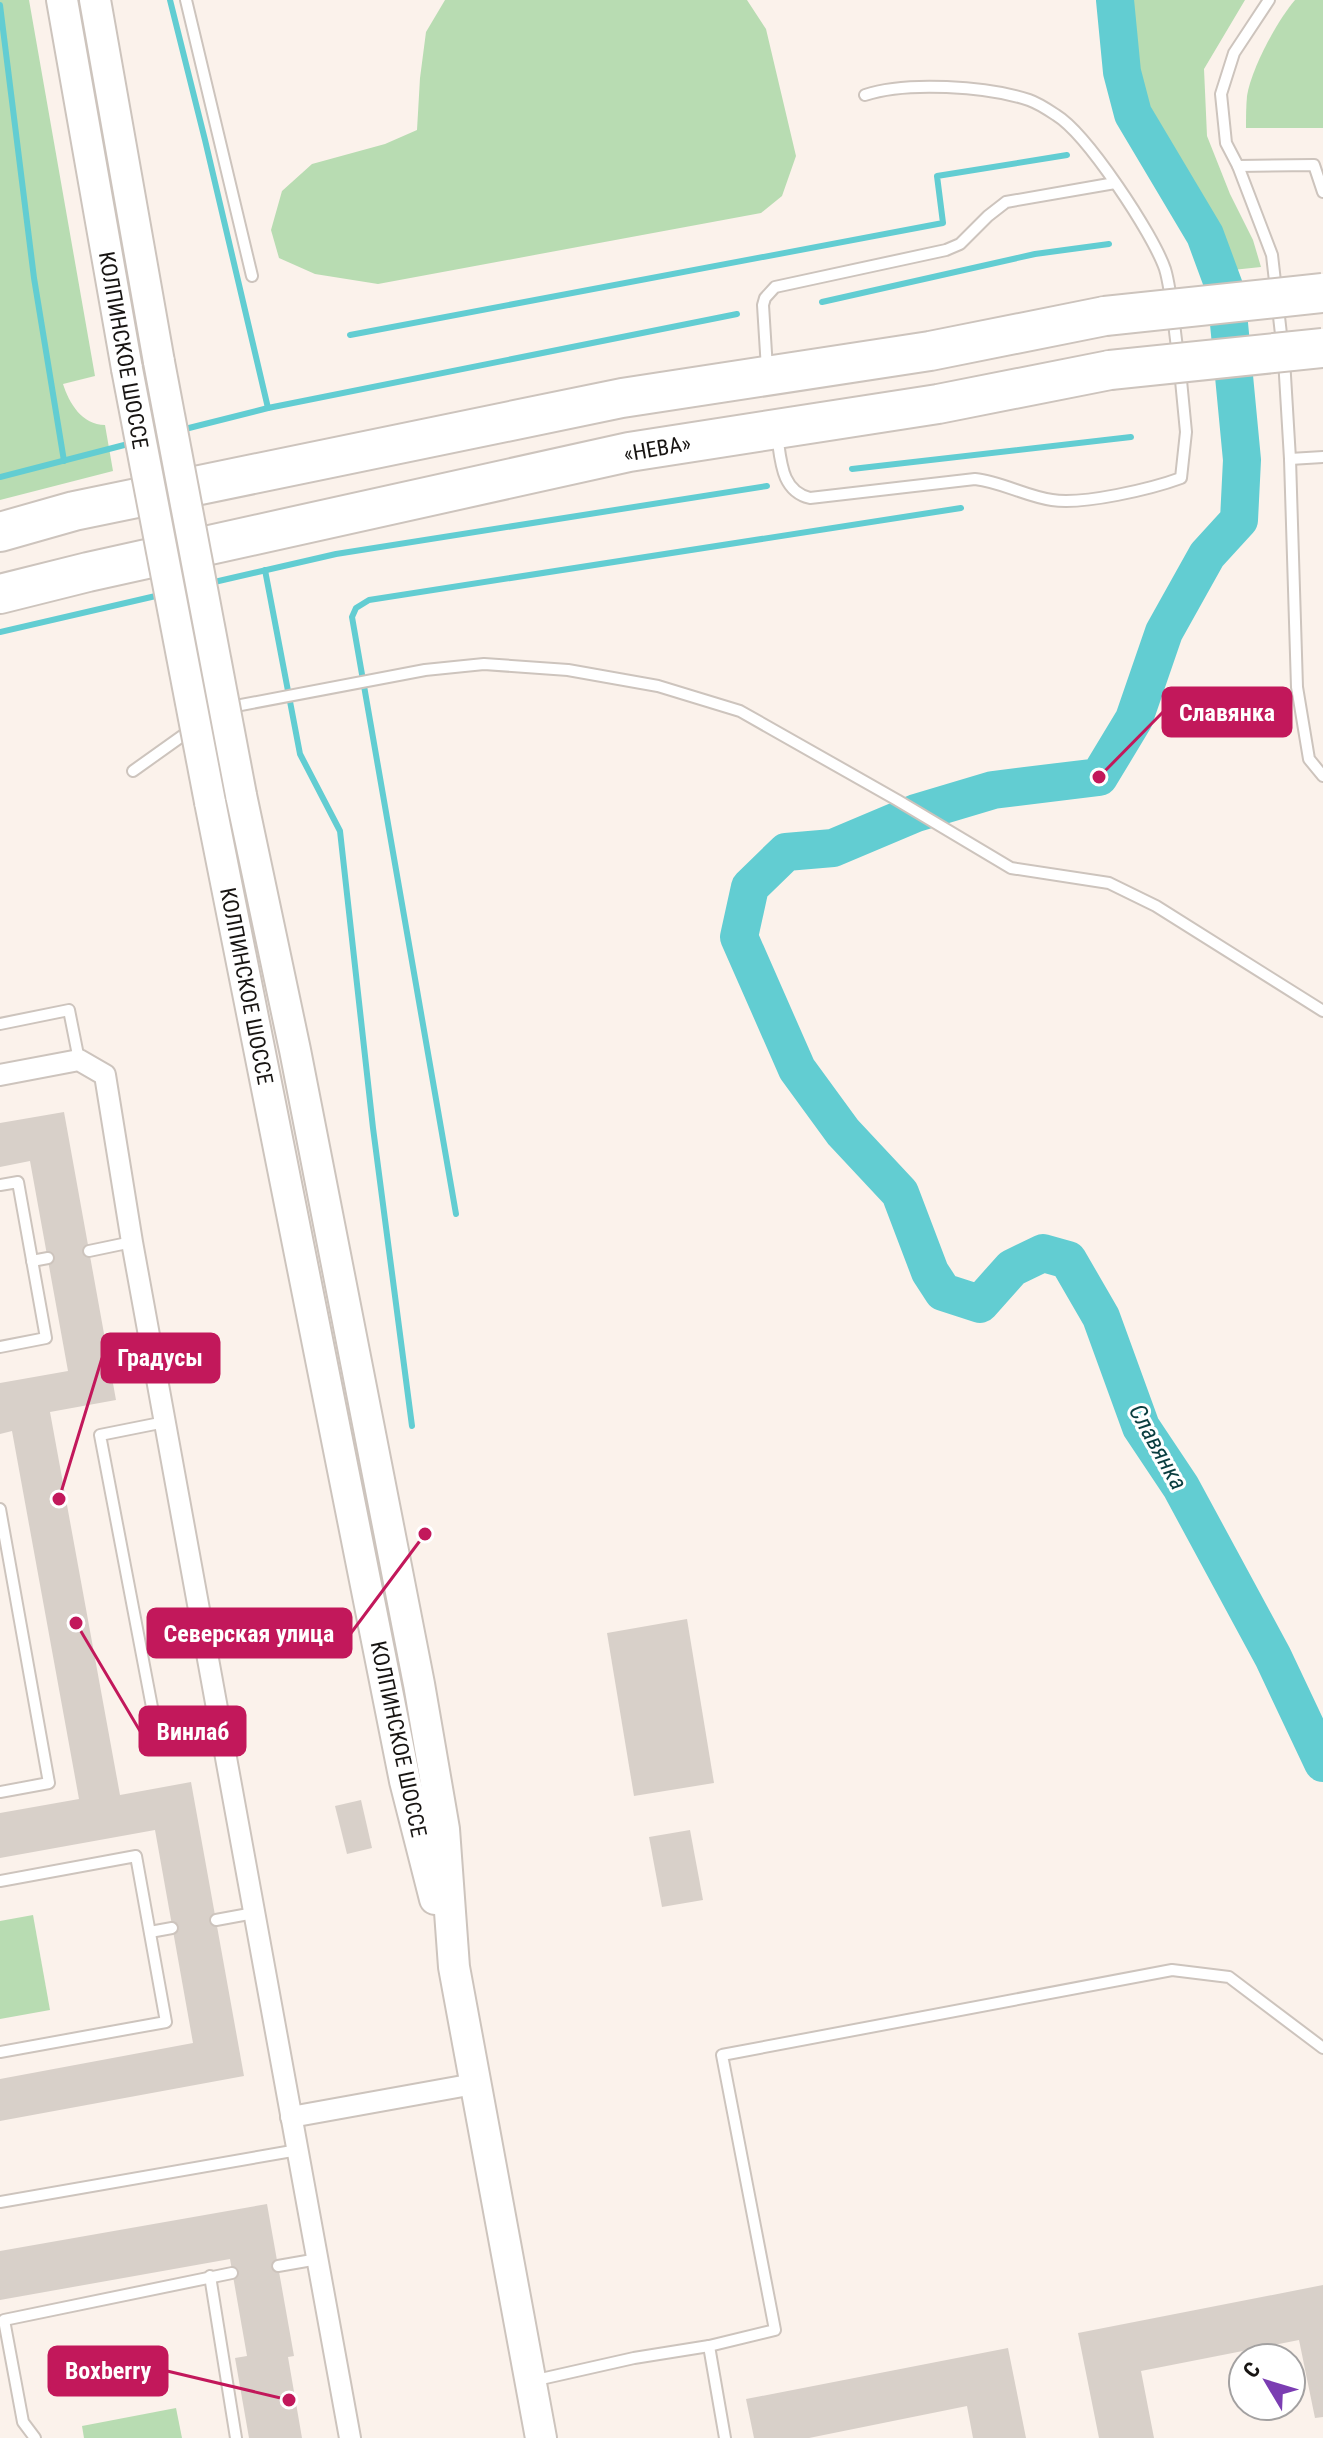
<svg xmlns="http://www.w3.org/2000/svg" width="1323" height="2438" font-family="'Roboto Condensed',sans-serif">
  <rect width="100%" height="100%" fill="#fbf2eb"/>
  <!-- green -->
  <g fill="#b8dcb2">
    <path d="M0,0H29L95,376L63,384C69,403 82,425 105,425L113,471L0,500Z"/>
    <polygon points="445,0 747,0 766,29 796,156 782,196 761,213 378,284 315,274 279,258 271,230 282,191 312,164 385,144 417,130 420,78 426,32"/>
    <polygon points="1130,0 1245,0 1204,69 1207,136 1230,194 1253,240 1261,267 1223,271 1212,233 1141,100"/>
    <path d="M1295,0H1323V128H1246C1246,118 1246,107 1247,96C1251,69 1277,21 1295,0Z"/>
    <polygon points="33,1915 50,2010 0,2019 0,1921"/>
    <polygon points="176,2408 182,2438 84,2438 82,2426"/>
  </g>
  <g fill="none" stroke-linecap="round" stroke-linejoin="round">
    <!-- stream -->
    <g stroke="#62cdd2" stroke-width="6">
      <polyline points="170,0 205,140 268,408"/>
      <polyline points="0,5 34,278 64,461"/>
      <polyline points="822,302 1035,254 1109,244"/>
      <polyline points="350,335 943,223 937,176 1067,155"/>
      <polyline points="181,430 268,408 737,314"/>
      <polyline points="852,469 1131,437"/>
      <polyline points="0,477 132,443"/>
      <polyline points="265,570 300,754 340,831 373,1128 412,1426"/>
      <polyline points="210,583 336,554 767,486"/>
      <polyline points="0,632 160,595"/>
      <polyline points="456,1214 352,617 356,608 369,600 961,508"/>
    </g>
    <!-- river -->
    <polyline stroke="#62cdd2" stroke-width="38" points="1115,0 1122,72 1133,114 1205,235 1226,292 1242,460 1239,520 1207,555 1164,632 1134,719 1099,777 993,790 916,813 833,848 786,852 750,887 739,937 797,1069 843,1132 900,1193 930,1272 943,1292 980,1304 1012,1268 1043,1253 1068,1260 1101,1317 1141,1427 1181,1487 1273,1657 1323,1763"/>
  </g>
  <!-- building -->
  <g fill="#d8d0c9">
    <polygon points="64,1112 116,1400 50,1412 120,1795 191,1782 244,2076 0,2121 0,2079 193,2043 155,1830 0,1858 0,1813 79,1799 12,1431 0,1434 0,1383 68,1371 30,1161 0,1167 0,1123"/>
    <polygon points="687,1619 714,1783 634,1796 607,1633"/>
    <polygon points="361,1800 372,1848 347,1854 335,1806"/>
    <polygon points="690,1830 703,1900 662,1907 649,1837"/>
    <polygon points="267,2204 294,2356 288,2357 302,2438 249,2438 235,2358 247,2356 230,2259 0,2300 0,2251"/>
    <polygon points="1323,2285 1323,2417 1315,2418 1299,2340 1141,2371 1154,2438 1099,2438 1078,2333"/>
    <polygon points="1008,2348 1026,2438 973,2438 967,2406 809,2438 754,2438 746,2399"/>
  </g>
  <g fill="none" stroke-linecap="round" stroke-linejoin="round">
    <!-- lane casing -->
    <g stroke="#cdc4bd" stroke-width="14">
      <g id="lane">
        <polyline points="186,0 252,276"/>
        <polyline points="1269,0 1234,53 1221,94 1226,143 1238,166 1272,255 1282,343"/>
        <path d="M865,95C906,81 987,86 1029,100C1038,103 1047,109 1056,115C1087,134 1153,234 1165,269C1172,292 1174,330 1178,354"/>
        <polyline points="1238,166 1314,165 1323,192"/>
        <polyline points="1284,359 1290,459 1297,687 1309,759 1323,776"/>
        <polyline points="767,369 763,305 765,298 775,287 946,250 960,244 988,216 1006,202 1115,183"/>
        <path d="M777,435C781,461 781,491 810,498L975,479C1002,482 1025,496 1052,500C1083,505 1151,489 1181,478L1186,432L1180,370"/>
        <polyline points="1290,459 1323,457"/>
        <polyline points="133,771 220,709 425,670 484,664 568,670 658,686 740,711 897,800 1011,868 1109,883 1156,906 1323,1011"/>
        <polyline points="0,1024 69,1010 79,1060"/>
        <polyline points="0,1185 18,1182 46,1338 0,1347"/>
        <polyline points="89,1251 132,1242"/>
        <polyline points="32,1261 48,1258"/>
        <polyline points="165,1422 100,1435 160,1749 223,1740"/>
        <polyline points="0,1509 49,1783 0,1792"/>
        <polyline points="0,1881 136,1856 166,2022 0,2052"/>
        <polyline points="216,1920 254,1913"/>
        <polyline points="150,1932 172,1928"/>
        <polyline points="0,2202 298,2150"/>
        <polyline points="278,2266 318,2259"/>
        <polyline points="210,2276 236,2438"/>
        <polyline points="532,2381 634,2358 709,2346"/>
        <polyline points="35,2438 23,2422 4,2320 232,2273"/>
        <polyline points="725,2438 709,2346 775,2330 722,2055 1172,1970 1229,1977 1323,2048"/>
      </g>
    </g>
    <!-- street casing -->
    <g stroke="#cdc4bd" stroke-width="24">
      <g id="street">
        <polyline points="0,1075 79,1060 105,1075 132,1242 350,2438"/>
        <polyline points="291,2117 474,2084"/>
      </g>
    </g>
    <!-- secondary casing -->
    <g stroke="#cdc4bd" stroke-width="34">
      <g id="secondary">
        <polyline points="62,0 127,369"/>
        <polyline points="95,0 159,362"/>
        <polyline points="241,795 295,1050 419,1684 444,1829 454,1967 541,2438"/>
        <polyline points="210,802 405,1781 435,1899"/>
      </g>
    </g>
    <!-- highway casing -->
    <g stroke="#cdc4bd" stroke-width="42">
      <g id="highway">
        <polyline points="0,532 74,511 622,398 930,351 1105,316"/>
        <polyline points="0,594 88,572 629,452 938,404 1110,370"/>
      </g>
    </g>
    <!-- lane -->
    <use href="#lane" stroke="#fff" stroke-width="10"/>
    <!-- street -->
    <use href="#street" stroke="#fff" stroke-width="20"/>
    <!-- secondary -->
    <use href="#secondary" stroke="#fff" stroke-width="30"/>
    <!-- highway -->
    <use href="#highway" stroke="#fff" stroke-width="38"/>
    <!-- secondary-bridge casing -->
    <g stroke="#cdc4bd" stroke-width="34" stroke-linecap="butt">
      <g id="secondary-bridge">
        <polyline points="159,362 241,795"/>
        <polyline points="127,369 210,802"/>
      </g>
    </g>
    <!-- highway-bridge casing -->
    <g stroke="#cdc4bd" stroke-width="42" stroke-linecap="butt">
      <g id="highway-bridge">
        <polyline points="1105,316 1323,293"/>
        <polyline points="1110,370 1323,348"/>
      </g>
    </g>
    <!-- secondary-bridge -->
    <use href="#secondary-bridge" stroke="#fff" stroke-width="30"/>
    <!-- highway-bridge -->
    <use href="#highway-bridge" stroke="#fff" stroke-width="38"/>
  </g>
  <g text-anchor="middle" stroke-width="6" stroke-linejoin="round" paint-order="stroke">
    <!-- street labels -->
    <g font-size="22" fill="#181513" stroke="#fff">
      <text transform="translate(124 350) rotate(80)" y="8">КОЛПИНСКОЕ ШОССЕ</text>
      <text transform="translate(657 448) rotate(-10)" y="8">«НЕВА»</text>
      <text transform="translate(247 986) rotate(79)" y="8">КОЛПИНСКОЕ ШОССЕ</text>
      <text transform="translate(399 1739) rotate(78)" y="8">КОЛПИНСКОЕ ШОССЕ</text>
    </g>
    <!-- water labels -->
    <g font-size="24" font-style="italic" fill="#093d3f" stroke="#fff">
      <text transform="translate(1158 1447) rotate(61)" y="8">Славянка</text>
    </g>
  </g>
  <!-- callouts -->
  <path fill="none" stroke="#c2185b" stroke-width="3" d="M1099 777L1163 712M59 1499L102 1358M425 1534L351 1633M76 1623L140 1731M289 2400L167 2371"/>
  <g fill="#c2185b" stroke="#fff" stroke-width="3">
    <circle cx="1099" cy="777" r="8"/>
    <circle cx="59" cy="1499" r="8"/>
    <circle cx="425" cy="1534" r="8"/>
    <circle cx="76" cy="1623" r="8"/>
    <circle cx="289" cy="2400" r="8"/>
  </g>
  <g fill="#c2185b" stroke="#c2185b" stroke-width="3">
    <rect x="1163" y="688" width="128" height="48" rx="8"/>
    <rect x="102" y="1334" width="117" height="48" rx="8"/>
    <rect x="148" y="1609" width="203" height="48" rx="8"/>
    <rect x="140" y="1707" width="105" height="48" rx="8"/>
    <rect x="49" y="2347" width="118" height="48" rx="8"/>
  </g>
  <g font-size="24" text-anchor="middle" font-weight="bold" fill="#fff">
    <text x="1227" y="721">Славянка</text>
    <text x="160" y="1366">Градусы</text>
    <text x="249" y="1642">Северская улица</text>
    <text x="193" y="1740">Винлаб</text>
    <text x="108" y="2379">Boxberry</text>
  </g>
  <!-- north arrow -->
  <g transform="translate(1267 2382) rotate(308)"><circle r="38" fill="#ffffff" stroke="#a3a1a1" stroke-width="2"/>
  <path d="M0-6L14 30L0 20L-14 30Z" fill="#7b3db2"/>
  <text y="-12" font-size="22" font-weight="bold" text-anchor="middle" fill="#181513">С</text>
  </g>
</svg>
